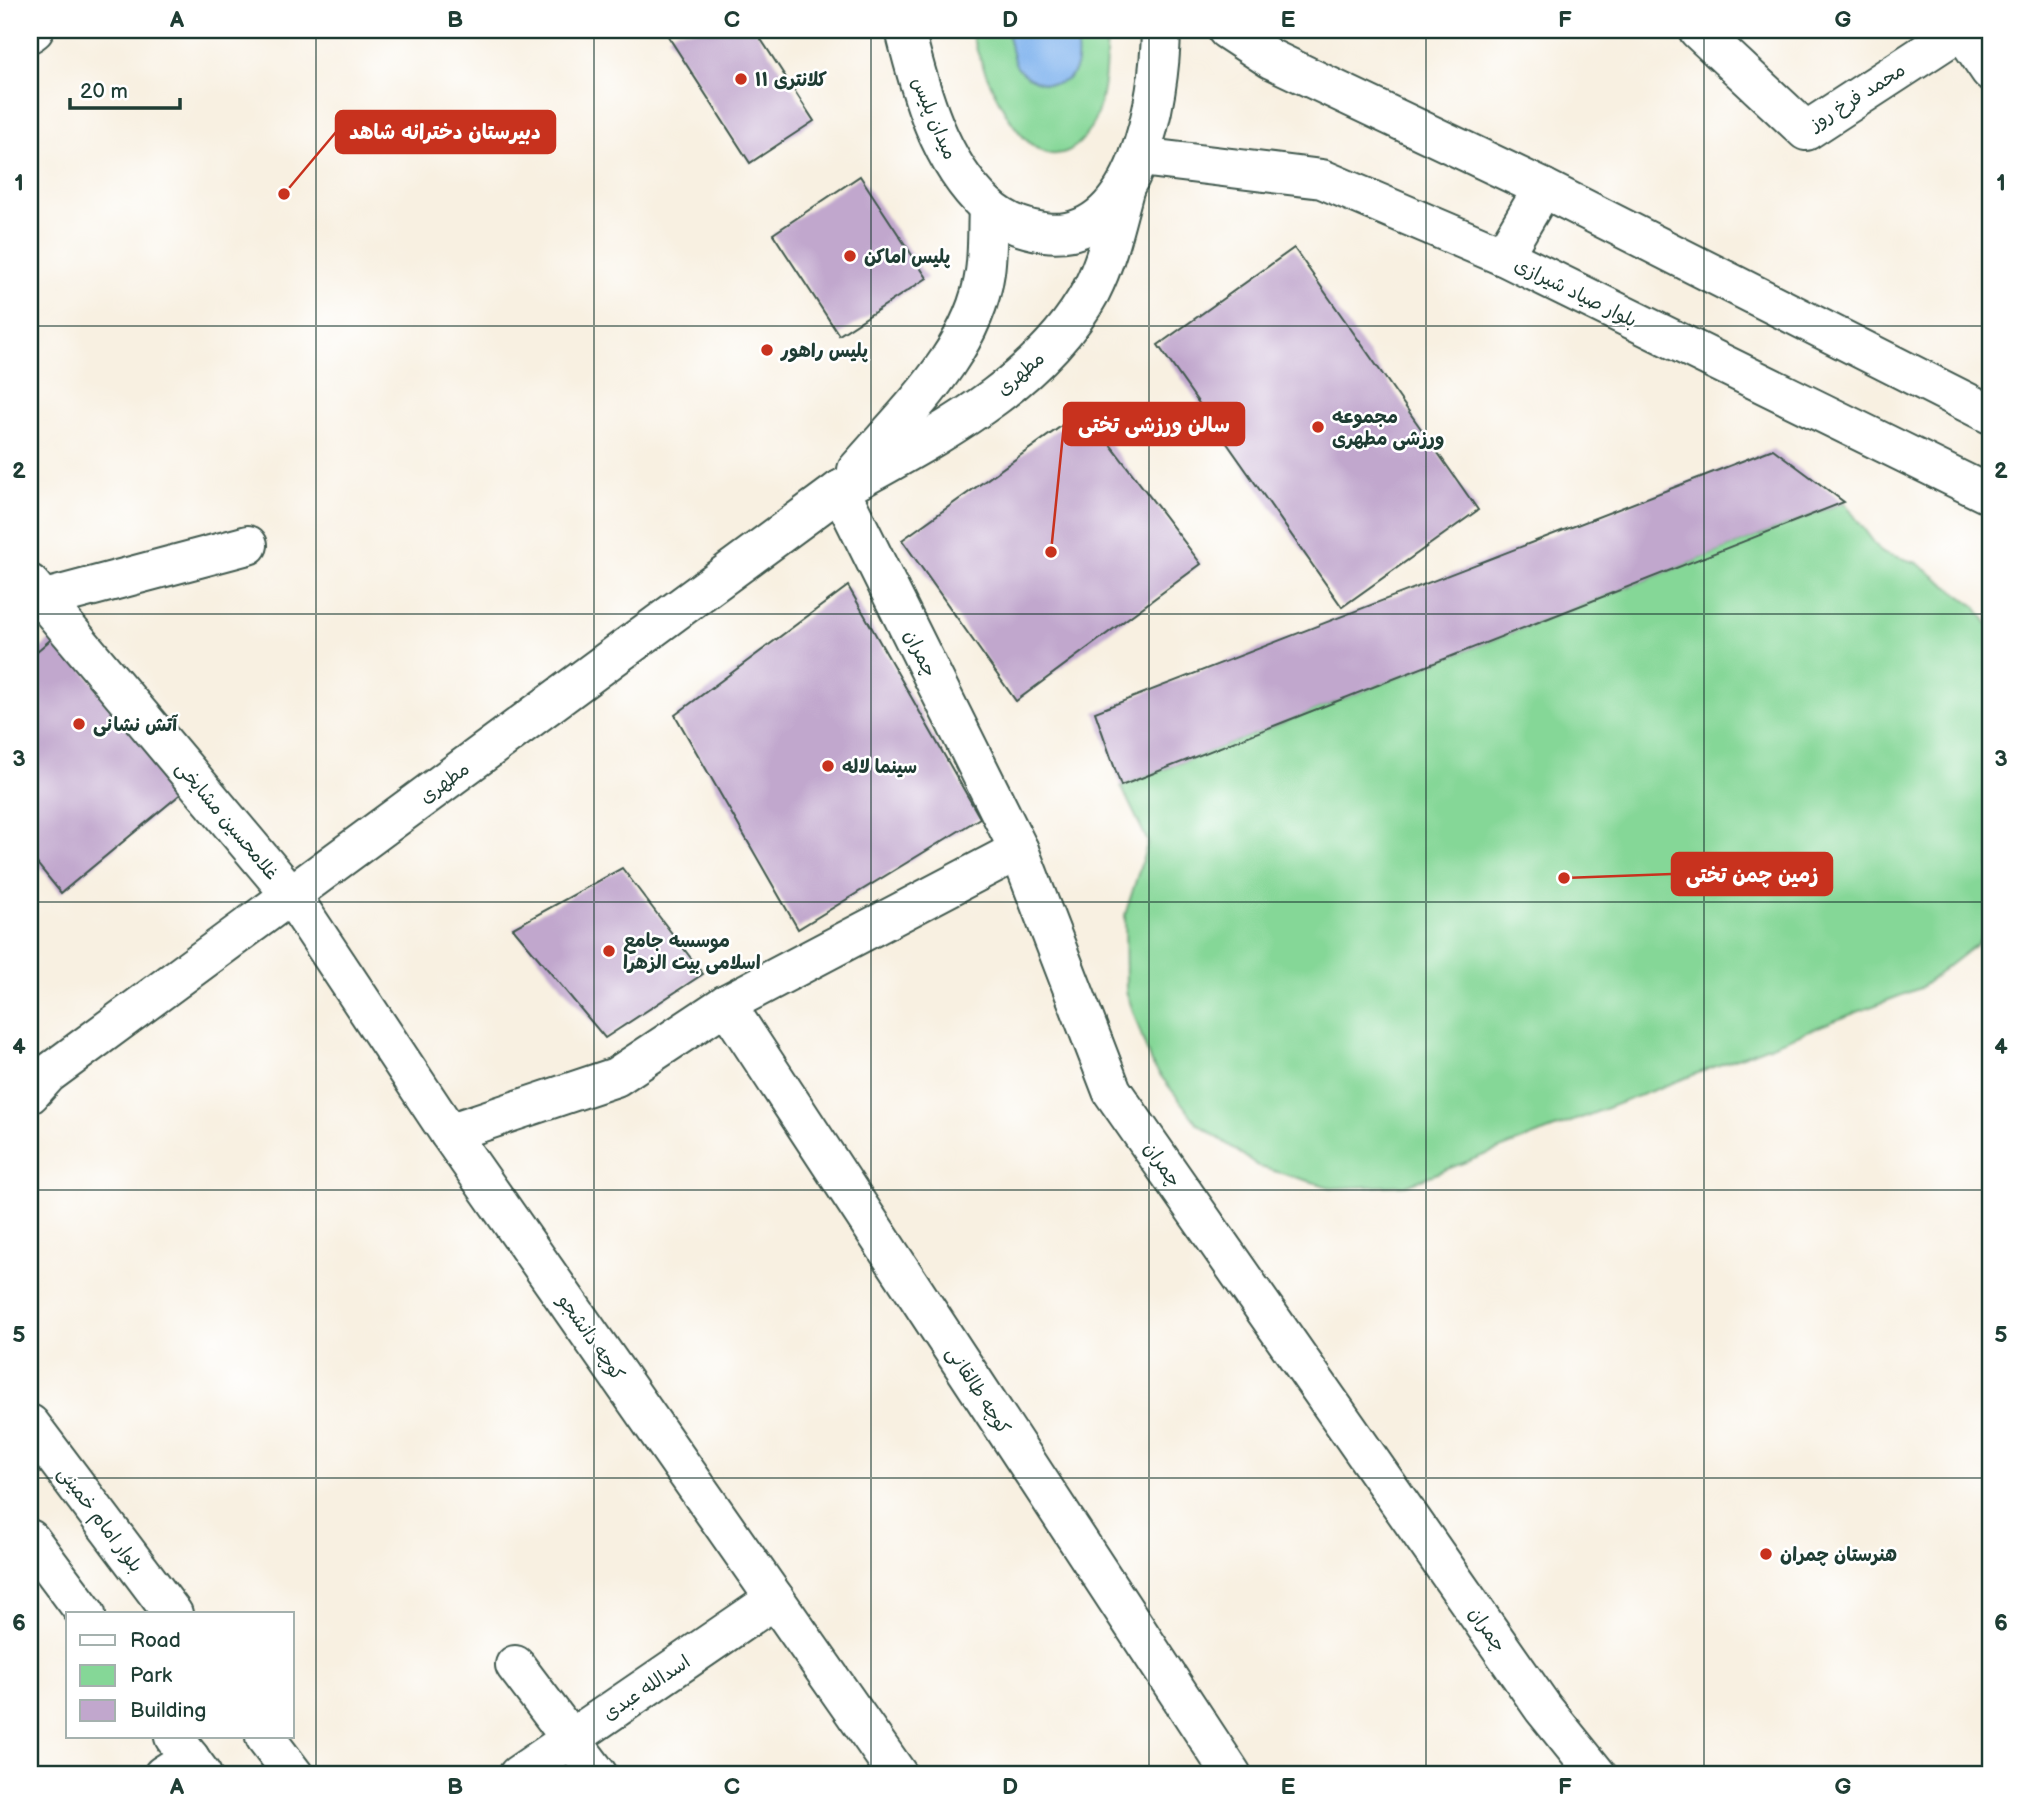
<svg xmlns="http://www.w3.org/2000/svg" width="2020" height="1805" font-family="'Balsamiq Sans','Playpen Sans Arabic',sans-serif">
  <rect width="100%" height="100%" fill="#fff"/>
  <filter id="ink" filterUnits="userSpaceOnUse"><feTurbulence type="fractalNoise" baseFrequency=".0143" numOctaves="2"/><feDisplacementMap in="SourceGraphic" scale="14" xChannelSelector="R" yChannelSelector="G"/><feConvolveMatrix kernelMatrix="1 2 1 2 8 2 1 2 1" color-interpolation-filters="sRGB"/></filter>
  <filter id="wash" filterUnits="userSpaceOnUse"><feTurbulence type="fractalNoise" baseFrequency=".00686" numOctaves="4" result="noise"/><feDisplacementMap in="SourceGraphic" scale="28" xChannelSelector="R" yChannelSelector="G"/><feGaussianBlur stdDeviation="1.57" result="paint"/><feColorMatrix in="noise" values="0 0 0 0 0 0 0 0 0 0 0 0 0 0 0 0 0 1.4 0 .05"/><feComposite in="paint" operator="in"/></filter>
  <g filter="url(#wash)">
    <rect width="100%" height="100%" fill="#f8f0e1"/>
    <!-- green -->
    <g fill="#85d797" stroke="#528a66" stroke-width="2">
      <path d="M970,30H1107C1106,57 1106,88 1097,114C1091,129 1083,144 1068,151C1020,174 980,62 970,30Z"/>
      <polygon points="1844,502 1881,552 1917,563 1976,607 1990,627 1990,926 1978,943 1920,988 1406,1185 1333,1188 1260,1167 1197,1123 1151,1063 1126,991 1125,915 1148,842 1121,786"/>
    </g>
    <!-- water -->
    <path fill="#81b4ee" stroke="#507891" stroke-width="2" d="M1007,30H1075C1076,42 1081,61 1073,73C1061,93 1027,83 1017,67C1011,57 1010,41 1007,30Z"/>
    <g id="blocks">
      <!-- building -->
      <g fill="#c1a7cd">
        <polygon points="678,30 755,30 814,121 750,163 668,36"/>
        <polygon points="860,176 927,278 839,335 773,234"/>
        <polygon points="1294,248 1478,510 1342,607 1158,345"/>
        <polygon points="1084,410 1201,564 1016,701 902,540"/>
        <polygon points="1773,449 1844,502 1121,786 1095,712"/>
        <polygon points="848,586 980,818 798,929 675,715"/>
        <polygon points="55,636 183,792 61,893 30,855 30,657"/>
        <polygon points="622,868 703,974 605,1038 513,928"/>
      </g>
    </g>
  </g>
  <g filter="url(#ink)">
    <use href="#blocks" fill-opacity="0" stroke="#40584e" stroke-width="2"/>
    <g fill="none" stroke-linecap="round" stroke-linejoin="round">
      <!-- minor casing -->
      <g stroke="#40584e" stroke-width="42">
        <g id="minor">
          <polyline points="1698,30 1806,131 1961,30"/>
          <polyline points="1962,30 1990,71"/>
          <polyline points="30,33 34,30"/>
          <polyline points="840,490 1019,850 1112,1091 1543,1708 1597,1775"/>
          <polyline points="30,584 291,895 449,1133 898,1775"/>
          <polyline points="45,599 248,545"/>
          <polyline points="726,1004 1232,1775"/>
          <polyline points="449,1133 616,1077 726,1004 1019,850"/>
          <polyline points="515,1665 598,1775"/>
          <polyline points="163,1775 190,1758"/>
          <polyline points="518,1775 775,1599"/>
        </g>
      </g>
      <!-- major casing -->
      <g stroke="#40584e" stroke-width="42">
        <g id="major">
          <path d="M905,30C920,91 939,162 987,206C1004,222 1023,229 1044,232C1138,245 1160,96 1161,30"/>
          <polyline points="1227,30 1271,59 1543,188 1990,414"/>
          <polyline points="1140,157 1322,179 1503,256 1990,495"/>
          <polyline points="1503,256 1543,188"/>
          <path d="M857,470C906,413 974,351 985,272C988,251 987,229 988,207"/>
          <path d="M30,1094L48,1074L840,490C930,439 1040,386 1091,291C1107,260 1115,223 1124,190"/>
          <polyline points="30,1424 173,1614"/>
          <polyline points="30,1539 86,1614"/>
          <polyline points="174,1737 202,1775"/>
          <polyline points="265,1737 294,1775"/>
        </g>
      </g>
      <!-- minor -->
      <use href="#minor" stroke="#fff" stroke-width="38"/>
      <!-- major -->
      <use href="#major" stroke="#fff" stroke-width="38"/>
    </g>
  </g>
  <!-- grid -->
  <path fill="none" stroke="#1f3d34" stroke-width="2" stroke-opacity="0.55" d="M316,30V1775M594,30V1775M871,30V1775M1149,30V1775M1426,30V1775M1704,30V1775M30,326H1990M30,614H1990M30,902H1990M30,1190H1990M30,1478H1990"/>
  <!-- markers -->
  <g fill="#c8321e" stroke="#fff" stroke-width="2.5">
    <circle cx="741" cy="79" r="7"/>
    <circle cx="850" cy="256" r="7"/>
    <circle cx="767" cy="350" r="7"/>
    <circle cx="1318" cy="427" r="7"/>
    <circle cx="79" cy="724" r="7"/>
    <circle cx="828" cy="766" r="7"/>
    <circle cx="609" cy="951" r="7"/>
    <circle cx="1766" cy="1554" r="7"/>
  </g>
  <g text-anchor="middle" stroke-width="5" stroke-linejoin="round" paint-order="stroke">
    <!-- poi labels -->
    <g font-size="19" font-weight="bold" fill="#1f3d34" stroke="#fff" text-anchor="start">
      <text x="755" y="86">کلانتری ۱۱</text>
      <text x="864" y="263">پلیس اماکن</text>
      <text x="781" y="357">پلیس راهور</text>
      <text x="1332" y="423">مجموعه<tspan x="1332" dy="22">ورزشی مطهری</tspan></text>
      <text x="93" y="731">آتش نشانی</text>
      <text x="842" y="773">سینما لاله</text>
      <text x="623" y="947">موسسه جامع<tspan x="623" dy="22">اسلامی بیت الزهرا</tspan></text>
      <text x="1780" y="1561">هنرستان چمران</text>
    </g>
    <!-- street labels -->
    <g font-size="19" fill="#1f3d34" stroke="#fff">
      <text transform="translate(1857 96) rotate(-32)" y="7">محمد فرخ روز</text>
      <text transform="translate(935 118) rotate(67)" y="7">میدان پلیس</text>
      <text transform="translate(1576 292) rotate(26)" y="7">بلوار صیاد شیرازی</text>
      <text transform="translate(1020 373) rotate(-41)" y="7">مطهری</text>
      <text transform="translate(921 653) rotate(63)" y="7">چمران</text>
      <text transform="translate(444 782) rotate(-36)" y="7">مطهری</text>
      <text transform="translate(228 820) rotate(50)" y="7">غلامحسین مشایخی</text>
      <text transform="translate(1163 1164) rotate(55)" y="7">چمران</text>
      <text transform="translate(592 1337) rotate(55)" y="7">کوچه دانشجو</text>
      <text transform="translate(979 1390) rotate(57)" y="7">کوچه طالقانی</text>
      <text transform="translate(101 1519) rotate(53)" y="7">بلوار امام خمینی</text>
      <text transform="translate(1488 1629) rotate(55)" y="7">چمران</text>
      <text transform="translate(646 1687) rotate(-34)" y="7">اسدالله عبدی</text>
    </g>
  </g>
  <!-- callouts -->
  <path fill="none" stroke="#c8321e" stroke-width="2.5" d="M284 194L336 132M1051 552L1064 424M1564 878L1672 874"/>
  <g fill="#c8321e" stroke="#fff" stroke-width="2.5">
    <circle cx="284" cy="194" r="7"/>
    <circle cx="1051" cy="552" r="7"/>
    <circle cx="1564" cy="878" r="7"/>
  </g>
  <g fill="#c8321e" stroke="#c8321e" stroke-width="2.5">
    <rect x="336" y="111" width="219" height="42" rx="7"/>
    <rect x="1064" y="403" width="180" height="42" rx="7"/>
    <rect x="1672" y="853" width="160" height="42" rx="7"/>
  </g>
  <g font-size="21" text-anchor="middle" font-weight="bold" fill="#fff">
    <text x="445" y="139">دبیرستان دخترانه شاهد</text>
    <text x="1154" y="432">سالن ورزشی تختی</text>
    <text x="1752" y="882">زمین چمن تختی</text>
  </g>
  <!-- margin -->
  <rect width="2020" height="1805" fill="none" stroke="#fff" stroke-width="77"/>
  <!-- legend -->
  <rect x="66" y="1612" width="228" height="126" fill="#ffffff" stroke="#a5b1ae" stroke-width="2"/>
  <rect x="80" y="1635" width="35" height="10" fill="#ffffff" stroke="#a5b1ae" stroke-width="2"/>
  <text x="130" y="1647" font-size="21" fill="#1f3d34">Road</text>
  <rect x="80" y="1665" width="35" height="21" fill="#85d797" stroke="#a5b1ae" stroke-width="2"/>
  <text x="130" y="1682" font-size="21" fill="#1f3d34">Park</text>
  <rect x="80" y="1700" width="35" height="21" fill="#c1a7cd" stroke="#a5b1ae" stroke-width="2"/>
  <text x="130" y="1717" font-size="21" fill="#1f3d34">Building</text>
  <!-- scale -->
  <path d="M70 98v10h110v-10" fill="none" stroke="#1f3d34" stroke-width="3.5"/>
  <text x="80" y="98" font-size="21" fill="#1f3d34" stroke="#ffffff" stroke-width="5" paint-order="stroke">20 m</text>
  <rect x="38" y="38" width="1944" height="1728" fill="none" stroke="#1f3d34" stroke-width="2.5"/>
  <g font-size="23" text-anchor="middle" font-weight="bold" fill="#1f3d34">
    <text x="177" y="27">A</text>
    <text x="455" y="27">B</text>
    <text x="732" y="27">C</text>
    <text x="1010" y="27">D</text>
    <text x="1288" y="27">E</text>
    <text x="1565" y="27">F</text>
    <text x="1843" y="27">G</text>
    <text x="19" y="190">1</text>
    <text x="2001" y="190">1</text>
    <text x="19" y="478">2</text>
    <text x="2001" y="478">2</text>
    <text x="19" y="766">3</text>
    <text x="2001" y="766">3</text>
    <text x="19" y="1054">4</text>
    <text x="2001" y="1054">4</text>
    <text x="19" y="1342">5</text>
    <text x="2001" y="1342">5</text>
    <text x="19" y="1630">6</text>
    <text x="2001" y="1630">6</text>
    <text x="177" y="1794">A</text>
    <text x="455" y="1794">B</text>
    <text x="732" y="1794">C</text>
    <text x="1010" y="1794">D</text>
    <text x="1288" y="1794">E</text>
    <text x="1565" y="1794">F</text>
    <text x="1843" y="1794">G</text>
  </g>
</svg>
